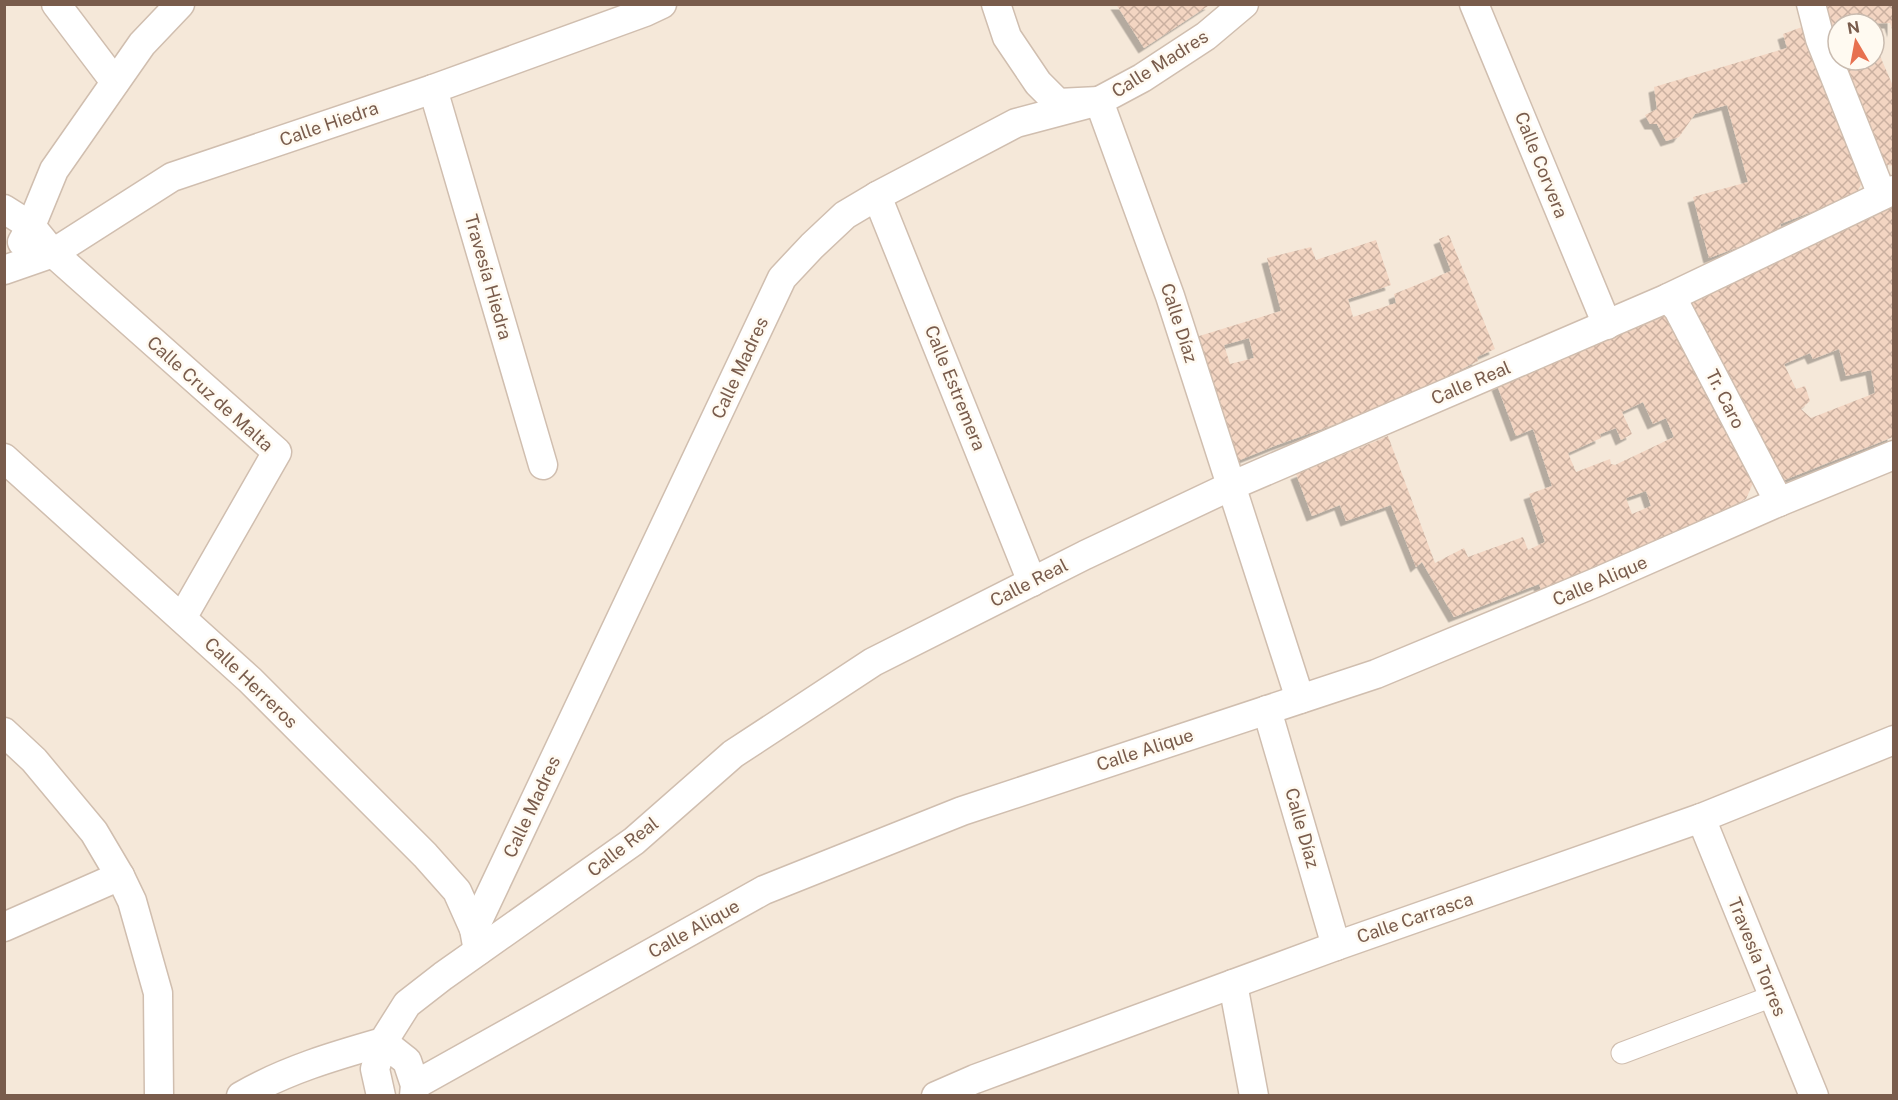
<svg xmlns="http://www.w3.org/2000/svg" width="1898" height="1100" font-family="'Public Sans',sans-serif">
  <defs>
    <pattern id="building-cross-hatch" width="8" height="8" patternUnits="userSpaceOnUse" patternTransform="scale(1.5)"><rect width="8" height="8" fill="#f3d5c2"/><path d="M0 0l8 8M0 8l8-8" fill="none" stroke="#cab0a0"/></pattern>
    <filter id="shadow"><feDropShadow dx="-5.5" dy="5.5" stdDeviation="0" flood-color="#0004"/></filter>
  </defs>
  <rect width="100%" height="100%" fill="#fdf6eb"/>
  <!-- residential -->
  <path fill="#f5e8d9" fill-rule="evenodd" d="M5,5H1893V1095H5ZM1838,24H1874V60H1838Z"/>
  <!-- building -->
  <g fill="url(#building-cross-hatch)" fill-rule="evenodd" filter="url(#shadow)">
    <polygon points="1116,4 1211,4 1144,48"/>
    <polygon points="1820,4 1893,4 1893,32 1890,23 1838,24 1838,56"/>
    <polygon points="1802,27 1829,88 1824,90 1865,176 1856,195 1780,224 1782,231 1709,258 1693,197 1748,182 1727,105 1695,114 1679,137 1666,141 1657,124 1650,124 1645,115 1657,109 1654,87 1787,48 1783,34"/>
    <polygon points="1874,27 1878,40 1874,42 1893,86 1893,166 1884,164 1840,60 1874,60"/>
    <path d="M1893,204V437L1782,481L1682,302ZM1839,349L1846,376L1871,370L1875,393L1811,418L1801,409L1810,401L1805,386L1796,389L1784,364L1810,353L1813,359Z"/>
    <path d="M1449,235L1495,349L1477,357L1478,361L1368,417L1367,413L1277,445L1230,464L1196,337L1281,311L1267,258L1311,247L1316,260L1376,240L1391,285L1348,299L1353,317L1396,303L1394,294L1451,271L1439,239ZM1249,338L1254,358L1230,364L1224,345Z"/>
    <path d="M1665,308L1736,442L1732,445L1754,481L1746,499L1714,515L1541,590L1539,584L1454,617L1422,562L1416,567L1391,505L1346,521L1340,505L1312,516L1296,474L1388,436L1435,563L1464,548L1468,557L1523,537L1528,550L1545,542L1529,494L1552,486L1533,429L1516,436L1497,385ZM1643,402L1653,424L1666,418L1674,437L1615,465L1611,464L1610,459L1576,472L1568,453L1601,438L1600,434L1616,428L1621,440L1632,434L1622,412ZM1646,491L1651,506L1632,514L1626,498Z"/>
  </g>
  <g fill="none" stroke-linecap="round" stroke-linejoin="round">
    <!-- pedestrian casing -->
    <g stroke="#d0beaf" stroke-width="23">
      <polyline id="pedestrian" points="1622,1053 1773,996"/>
    </g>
    <!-- minor casing -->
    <g stroke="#d0beaf" stroke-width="31">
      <g id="minor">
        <polyline points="56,4 115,82"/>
        <polyline points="996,4 1007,37 1038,83 1058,103 1099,101 1170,296 1300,699"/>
        <polyline points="1474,4 1607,325"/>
        <polyline points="1811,4 1820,39 1882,195"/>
        <polyline points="433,89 543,465"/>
        <polyline points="877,196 1032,582"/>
        <polyline points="4,209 31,226 53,253 277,452 182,618"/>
        <polyline points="22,242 31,226 54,170 142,44 180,4"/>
        <polyline points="4,270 53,253 172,177 433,89 645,12 662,4"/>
        <polyline points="1668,298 1678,309 1779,502"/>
        <polyline points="4,458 250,680 425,855 457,891 474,929"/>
        <polyline points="1267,710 1336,946"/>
        <polyline points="4,732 34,760 94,832 120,876 132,901 158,993 159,1096"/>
        <polyline points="1701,818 1814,1096"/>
        <polyline points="4,927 120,876"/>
        <polyline points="478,951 474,929 782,278 812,246 845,215 877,196 1016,123 1099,101 1142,78 1206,36 1244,4"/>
        <polyline points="1233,984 1254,1096"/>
        <polyline points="415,1085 764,890 962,811 1376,674 1597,582 1779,502 1894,455"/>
        <path d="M241,1096C286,1070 334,1056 383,1042L407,1004L443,976L634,841L733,754L873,662L1085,555L1231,486L1668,298L1894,190"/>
        <polyline points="381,1096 375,1069 383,1042 407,1061 415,1085 414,1096"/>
        <polyline points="936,1096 975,1079 1336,946 1701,818 1894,740"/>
      </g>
    </g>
    <!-- pedestrian -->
    <use href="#pedestrian" stroke="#fff" stroke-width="21"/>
    <!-- minor -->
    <use href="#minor" stroke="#fff" stroke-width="28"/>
  </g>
  <g text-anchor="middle" stroke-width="5" stroke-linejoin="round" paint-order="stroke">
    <!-- street labels -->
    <g font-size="18" fill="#795c4c" stroke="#fffaf1">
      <text transform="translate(1160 64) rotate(-32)" y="6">Calle Madres</text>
      <text transform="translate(329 124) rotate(-19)" y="6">Calle Hiedra</text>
      <text transform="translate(1541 165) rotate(68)" y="6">Calle Corvera</text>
      <text transform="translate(488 277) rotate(74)" y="6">Travesía Hiedra</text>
      <text transform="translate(1179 323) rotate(72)" y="6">Calle Díaz</text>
      <text transform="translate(740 368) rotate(-65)" y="6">Calle Madres</text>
      <text transform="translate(1471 383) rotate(-23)" y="6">Calle Real</text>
      <text transform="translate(955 388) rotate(68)" y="6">Calle Estremera</text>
      <text transform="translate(210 394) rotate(42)" y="6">Calle Cruz de Malta</text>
      <text transform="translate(1725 399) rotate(63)" y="6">Tr. Caro</text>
      <text transform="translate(1600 581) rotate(-23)" y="6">Calle Alique</text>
      <text transform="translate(1029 583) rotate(-27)" y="6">Calle Real</text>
      <text transform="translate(251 683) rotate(44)" y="6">Calle Herreros</text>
      <text transform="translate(1145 750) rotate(-18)" y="6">Calle Alique</text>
      <text transform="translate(532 807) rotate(-65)" y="6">Calle Madres</text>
      <text transform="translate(1302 828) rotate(74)" y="6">Calle Díaz</text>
      <text transform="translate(623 847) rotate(-38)" y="6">Calle Real</text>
      <text transform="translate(1415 918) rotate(-19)" y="6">Calle Carrasca</text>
      <text transform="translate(694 929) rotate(-29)" y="6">Calle Alique</text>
      <text transform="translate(1757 957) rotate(68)" y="6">Travesía Torres</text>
    </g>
  </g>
  <!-- border -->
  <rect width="1898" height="1100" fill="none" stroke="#795c4c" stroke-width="12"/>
  <!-- north arrow -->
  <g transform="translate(1856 42) rotate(350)"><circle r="28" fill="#fffaf1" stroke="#c9bbaf" stroke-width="1.5"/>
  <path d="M0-4.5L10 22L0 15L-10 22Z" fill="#e77150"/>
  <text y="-9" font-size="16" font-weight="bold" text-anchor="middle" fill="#795c4c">N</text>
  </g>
</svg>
